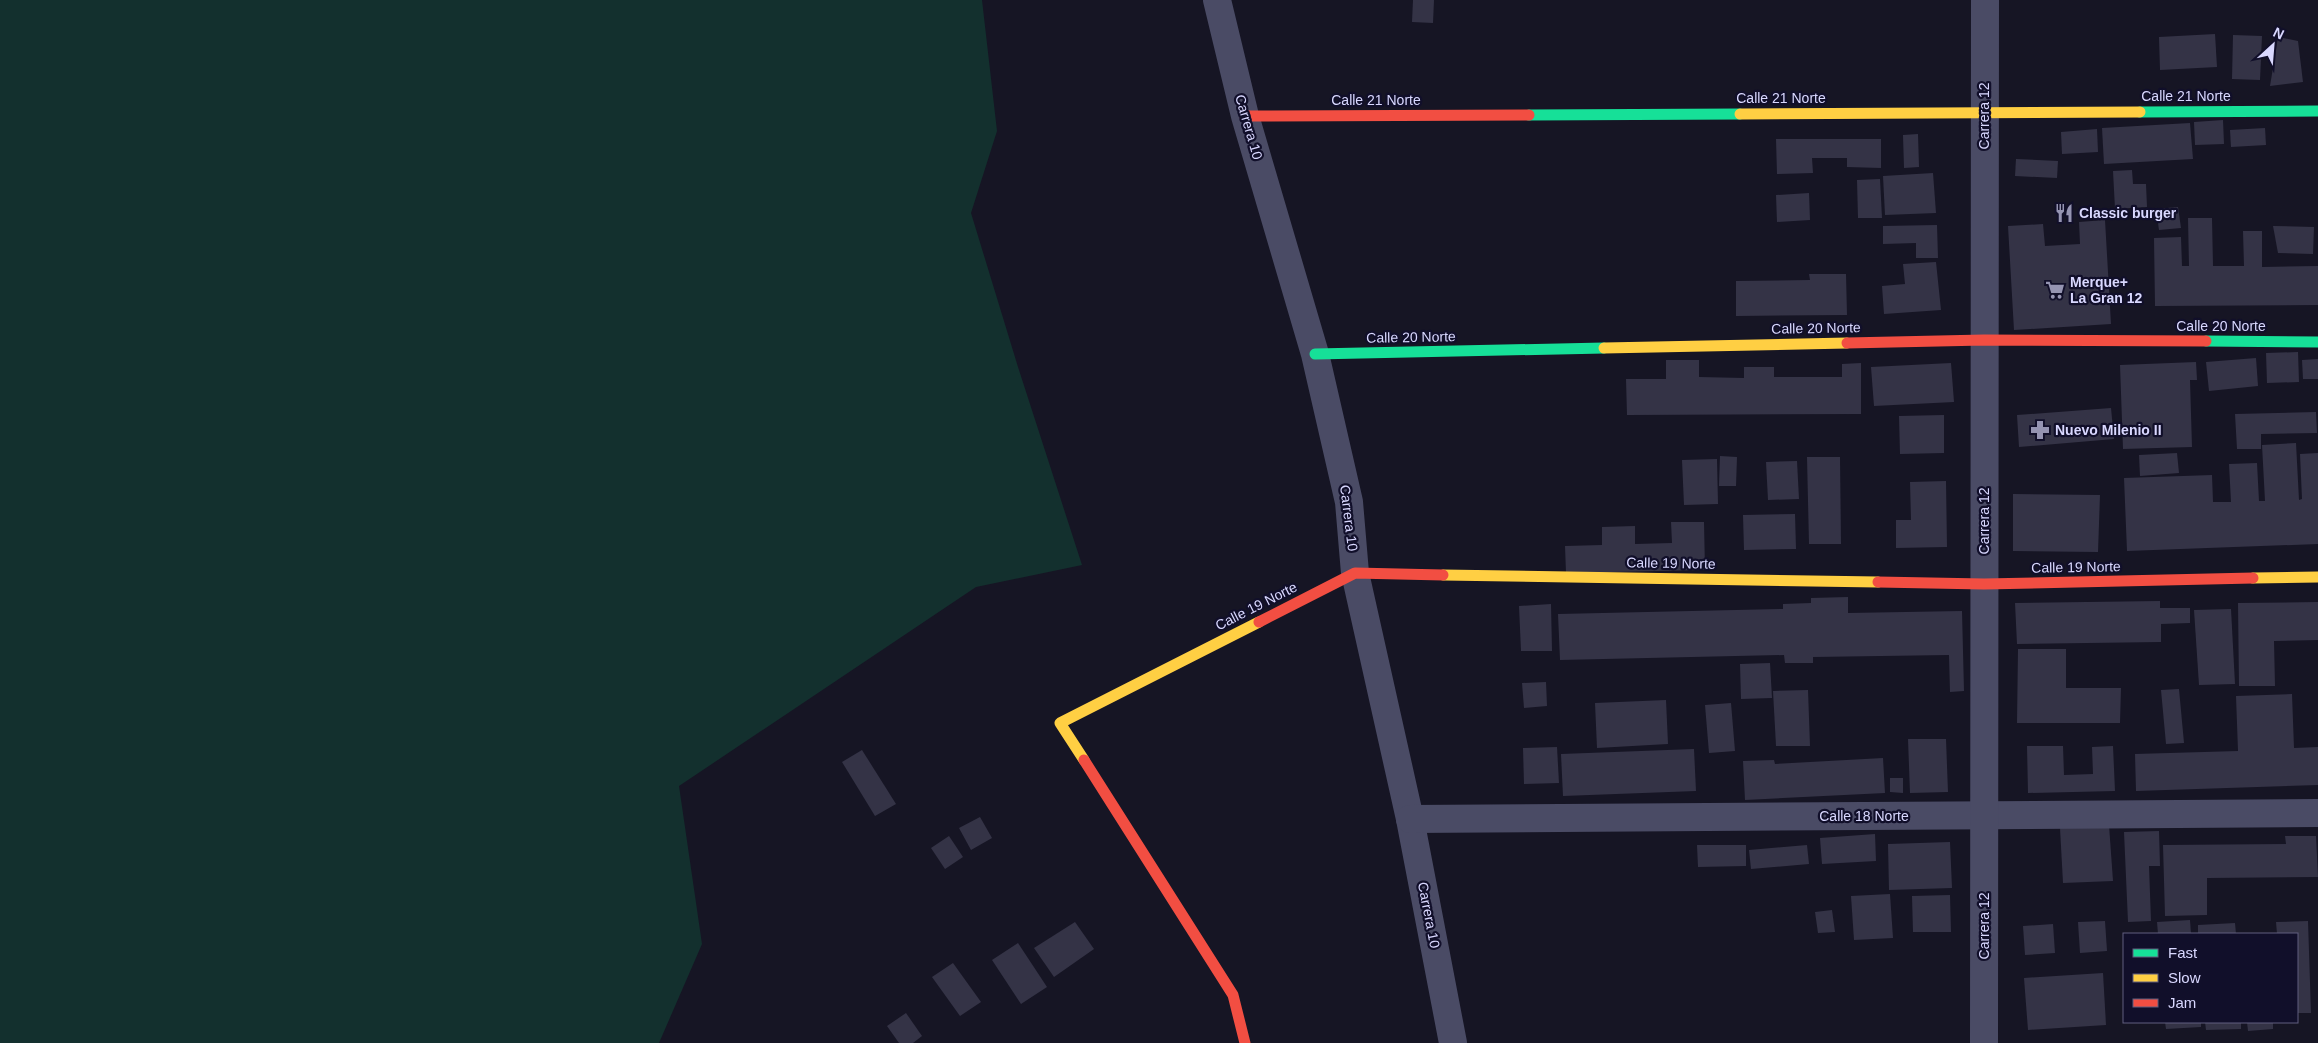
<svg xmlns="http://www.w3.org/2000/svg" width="2318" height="1043" font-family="Helvetica,sans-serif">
  <rect width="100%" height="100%" fill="#161524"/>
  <!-- green -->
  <polygon fill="#13302e" points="0,0 982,0 997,131 971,213 1018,367 1082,565 976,587 679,786 702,944 659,1043 0,1043"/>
  <!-- building -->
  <g fill="#343346">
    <polygon points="1413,0 1434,0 1433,23 1412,22"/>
    <polygon points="2215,34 2217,67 2160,70 2159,37"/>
    <polygon points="2233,35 2262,36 2260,80 2232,79"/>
    <polygon points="2278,37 2298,41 2303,82 2270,86"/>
    <polygon points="2223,120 2224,144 2195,145 2194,122"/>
    <polygon points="2190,123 2193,159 2104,164 2102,128"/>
    <polygon points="2265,128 2266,145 2231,147 2230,130"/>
    <polygon points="2097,129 2098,152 2062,154 2061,132"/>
    <polygon points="1918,134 1919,167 1904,168 1903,135"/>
    <polygon points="1776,139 1881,139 1881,168 1847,167 1847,158 1812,158 1813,173 1777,174"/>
    <polygon points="2016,159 2058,161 2057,178 2015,176"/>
    <polygon points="2132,170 2133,184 2146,184 2147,207 2115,209 2113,171"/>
    <polygon points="1933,173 1936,213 1885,215 1883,176"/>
    <polygon points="1880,179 1882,218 1858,218 1857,180"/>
    <polygon points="1809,193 1810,220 1777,222 1776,195"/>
    <polygon points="2178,207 2181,228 2159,230 2156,209"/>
    <polygon points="2188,218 2212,218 2213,266 2244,266 2243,231 2262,231 2262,267 2318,266 2318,305 2155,306 2154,238 2181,237 2182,266 2189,266"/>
    <polygon points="2105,220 2111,324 2014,330 2008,226 2043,224 2045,246 2080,244 2079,222"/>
    <polygon points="1937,225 1938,258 1916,258 1916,243 1883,244 1883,226"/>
    <polygon points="2273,226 2314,227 2313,254 2278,253"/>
    <polygon points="1936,262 1941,310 1884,314 1882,286 1905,284 1903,264"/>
    <polygon points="1809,274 1846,274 1847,315 1736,316 1736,281 1810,280"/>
    <polygon points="2298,352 2299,382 2267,383 2266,353"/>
    <polygon points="2256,358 2258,386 2209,391 2206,362"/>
    <polygon points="2318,359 2318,379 2303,379 2302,360"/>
    <polygon points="1666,360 1699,360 1699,377 1744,378 1744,367 1774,367 1774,377 1842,377 1842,364 1861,363 1861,414 1627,415 1626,379 1666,379"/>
    <polygon points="2196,362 2197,380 2190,380 2192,447 2123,449 2120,365"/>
    <polygon points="1951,363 1954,402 1874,406 1871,367"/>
    <polygon points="2111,408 2114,439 2019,447 2017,415"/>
    <polygon points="2316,412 2317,433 2261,434 2261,449 2237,449 2235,414"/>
    <polygon points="1944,415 1944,453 1900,454 1899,416"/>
    <polygon points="2296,443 2299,500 2302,499 2300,454 2318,453 2318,544 2127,551 2124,478 2212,475 2213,502 2231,502 2229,464 2257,463 2259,501 2265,501 2262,445"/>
    <polygon points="2177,453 2179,473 2140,476 2139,455"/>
    <polygon points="1720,456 1737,457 1736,486 1719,486"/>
    <polygon points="1807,457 1840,457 1841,544 1809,544"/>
    <polygon points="1717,459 1718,504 1684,505 1682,460"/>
    <polygon points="1797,461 1799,499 1768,500 1766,462"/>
    <polygon points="1946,481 1947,547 1896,548 1896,520 1911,520 1910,482"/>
    <polygon points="2013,494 2100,495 2098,552 2013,551"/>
    <polygon points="1795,514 1796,549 1744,550 1743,515"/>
    <polygon points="1671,522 1704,522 1705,570 1566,573 1565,546 1602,545 1602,527 1635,526 1635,544 1672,543"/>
    <polygon points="1848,597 1848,613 1962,611 1964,691 1950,692 1949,655 1813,657 1813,663 1785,663 1784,655 1560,660 1558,614 1783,609 1783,604 1811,603 1811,598"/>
    <polygon points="2160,601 2160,608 2190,608 2190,623 2161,624 2161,642 2017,644 2015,603"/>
    <polygon points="2318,602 2318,640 2274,641 2275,686 2239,686 2238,603"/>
    <polygon points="1551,604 1552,651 1521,651 1519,606"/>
    <polygon points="2231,609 2235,684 2199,685 2194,610"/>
    <polygon points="2018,649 2066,649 2066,688 2121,688 2120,723 2017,723"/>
    <polygon points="1770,663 1772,698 1741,699 1740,664"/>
    <polygon points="1546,682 1547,706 1524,708 1522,683"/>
    <polygon points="2179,689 2184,743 2166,744 2161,690"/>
    <polygon points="1808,690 1810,746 1776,746 1773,691"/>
    <polygon points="2292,694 2294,748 2318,747 2318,785 2136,791 2135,754 2238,751 2236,696"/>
    <polygon points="1666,700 1668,744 1597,748 1595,703"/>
    <polygon points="1731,703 1735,751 1709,753 1705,705"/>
    <polygon points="1908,739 1946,739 1948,792 1910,793"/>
    <polygon points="2027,746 2063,746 2064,775 2093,774 2092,747 2113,746 2115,791 2028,793"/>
    <polygon points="1557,747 1559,783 1524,784 1523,748"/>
    <polygon points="1694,749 1696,791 1563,796 1561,754"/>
    <polygon points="862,750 896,804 875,816 842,762"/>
    <polygon points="1883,758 1885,793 1745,800 1743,761 1774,760 1775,764"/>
    <polygon points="1890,778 1903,778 1903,793 1890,792"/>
    <polygon points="980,817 992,838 971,850 959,828"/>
    <polygon points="2109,825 2113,881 2063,883 2060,828"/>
    <polygon points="2159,831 2160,866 2149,866 2151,921 2128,922 2124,832"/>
    <polygon points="1875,834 1876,861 1822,864 1820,838"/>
    <polygon points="949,836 963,857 945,869 931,848"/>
    <polygon points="2285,836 2316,836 2318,877 2207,878 2207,915 2165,916 2163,845 2286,844"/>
    <polygon points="1950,842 1952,888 1889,890 1888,844"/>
    <polygon points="1697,845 1746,845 1746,866 1698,867"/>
    <polygon points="1807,845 1809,864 1751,869 1749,850"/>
    <polygon points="1890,894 1893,938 1854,940 1851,896"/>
    <polygon points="1950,895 1951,932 1913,932 1912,896"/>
    <polygon points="1832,910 1835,932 1818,933 1815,912"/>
    <polygon points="2190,920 2191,934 2158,934 2157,922"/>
    <polygon points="2105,921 2107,951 2080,953 2078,922"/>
    <polygon points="2308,921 2311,1013 2297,1013 2297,934 2277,934 2276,922"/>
    <polygon points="1075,922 1094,949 1054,977 1034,948"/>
    <polygon points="2235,923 2236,934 2198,934 2198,925"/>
    <polygon points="2053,924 2055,953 2025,955 2023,926"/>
    <polygon points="1018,943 1047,987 1021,1004 992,960"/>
    <polygon points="953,963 981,1002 960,1016 932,977"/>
    <polygon points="2103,973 2106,1025 2028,1030 2024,978"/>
    <polygon points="906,1013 922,1036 913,1043 899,1043 887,1026"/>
    <polygon points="2165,1022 2201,1022 2201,1027 2166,1029"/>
    <polygon points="2205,1022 2241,1022 2241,1029 2206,1030"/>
    <polygon points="2247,1022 2273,1022 2273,1029 2248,1031"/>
  </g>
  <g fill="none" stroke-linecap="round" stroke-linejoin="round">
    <!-- street -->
    <g stroke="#4a4b65" stroke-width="28">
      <polyline points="1217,0 1245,116 1315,354 1349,502 1355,573 1410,819 1453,1043"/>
      <polyline points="1410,819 2318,813"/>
      <polyline points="1984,1043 1985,0"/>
    </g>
    <!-- fast -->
    <g stroke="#16e098" stroke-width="11">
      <polyline points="2140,112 2318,111"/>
      <polyline points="1529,115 1740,114"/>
      <polyline points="2206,341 2318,342"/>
      <polyline points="1315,354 1604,348"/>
    </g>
    <!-- slow -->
    <g stroke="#ffcf43" stroke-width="11">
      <polyline points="1740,114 2140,112"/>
      <polyline points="1604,348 1847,343"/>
      <polyline points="1443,575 1878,582"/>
      <polyline points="2253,578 2318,577"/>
      <polyline points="1084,760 1060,723 1259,622"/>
    </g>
    <!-- jam -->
    <g stroke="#f24e42" stroke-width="11">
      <polyline points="1245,116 1529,115"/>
      <polyline points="1847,343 1984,340 2206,341"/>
      <polyline points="1878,582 1984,584 2253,578"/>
      <polyline points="1259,622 1355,573 1443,575"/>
      <polyline points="1084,760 1233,995 1245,1043"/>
    </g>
  </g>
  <!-- icons -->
  <defs>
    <g id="restaurant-bare" transform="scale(1.5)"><path d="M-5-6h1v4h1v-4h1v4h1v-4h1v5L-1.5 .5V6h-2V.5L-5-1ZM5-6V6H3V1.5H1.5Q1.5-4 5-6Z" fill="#9594b2" stroke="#110f2a" stroke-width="2.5" paint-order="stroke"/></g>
    <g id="supermarket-bare" transform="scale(1.5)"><path d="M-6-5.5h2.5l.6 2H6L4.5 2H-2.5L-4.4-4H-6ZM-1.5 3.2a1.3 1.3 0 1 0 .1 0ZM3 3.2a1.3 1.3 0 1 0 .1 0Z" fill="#9594b2" stroke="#110f2a" stroke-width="2.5" paint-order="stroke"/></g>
    <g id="pharmacy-bare" transform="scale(1.5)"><path d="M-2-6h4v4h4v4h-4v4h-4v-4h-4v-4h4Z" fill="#9594b2" stroke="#110f2a" stroke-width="2.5" paint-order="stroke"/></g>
  </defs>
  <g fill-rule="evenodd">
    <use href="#restaurant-bare" x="2064" y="213"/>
    <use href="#supermarket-bare" x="2055" y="290"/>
    <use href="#pharmacy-bare" x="2040" y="430"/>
  </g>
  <g text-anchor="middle" stroke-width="4.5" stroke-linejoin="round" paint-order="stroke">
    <!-- street labels -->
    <g font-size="14" fill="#d9d8ff" stroke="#110f2a">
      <text x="2186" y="101">Calle 21 Norte</text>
      <text x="1781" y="103">Calle 21 Norte</text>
      <text x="1376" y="105">Calle 21 Norte</text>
      <text transform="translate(1984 116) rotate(-90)" y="5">Carrera 12</text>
      <text transform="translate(1249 127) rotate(74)" y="5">Carrera 10</text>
      <text x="2221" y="331">Calle 20 Norte</text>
      <text transform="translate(1816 328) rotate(-1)" y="5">Calle 20 Norte</text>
      <text transform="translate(1411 337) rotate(-1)" y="5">Calle 20 Norte</text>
      <text transform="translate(1349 518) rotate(83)" y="5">Carrera 10</text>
      <text transform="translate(1984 521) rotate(-90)" y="5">Carrera 12</text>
      <text transform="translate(1671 563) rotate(1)" y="5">Calle 19 Norte</text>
      <text transform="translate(2076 567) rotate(-1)" y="5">Calle 19 Norte</text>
      <text transform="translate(1256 606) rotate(-27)" y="5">Calle 19 Norte</text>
      <text x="1864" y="821">Calle 18 Norte</text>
      <text transform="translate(1429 915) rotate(79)" y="5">Carrera 10</text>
      <text transform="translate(1984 926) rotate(-90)" y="5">Carrera 12</text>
    </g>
    <!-- poi labels -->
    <g font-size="14" font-weight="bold" fill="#d9d8ff" stroke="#110f2a" text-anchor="start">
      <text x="2079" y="218">Classic burger</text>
      <text x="2070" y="287">Merque+<tspan x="2070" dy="16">La Gran 12</tspan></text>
      <text x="2055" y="435">Nuevo Milenio II</text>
    </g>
  </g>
  <!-- legend -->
  <rect x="2123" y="933" width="175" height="90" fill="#110f2a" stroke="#615f7f"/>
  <rect x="2133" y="949" width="25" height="8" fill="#16e098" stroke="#615f7f"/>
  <text x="2168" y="958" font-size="15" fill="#d9d8ff">Fast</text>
  <rect x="2133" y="974" width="25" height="8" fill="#ffcf43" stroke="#615f7f"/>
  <text x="2168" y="983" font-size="15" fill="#d9d8ff">Slow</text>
  <rect x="2133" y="999" width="25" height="8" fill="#f24e42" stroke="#615f7f"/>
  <text x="2168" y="1008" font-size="15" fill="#d9d8ff">Jam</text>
  <!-- north arrow -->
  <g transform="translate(2273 45) rotate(26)" stroke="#110f2a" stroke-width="4" paint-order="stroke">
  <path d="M0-4L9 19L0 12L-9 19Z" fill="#d9d8ff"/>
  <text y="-8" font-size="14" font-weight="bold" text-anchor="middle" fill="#d9d8ff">N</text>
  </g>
</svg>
